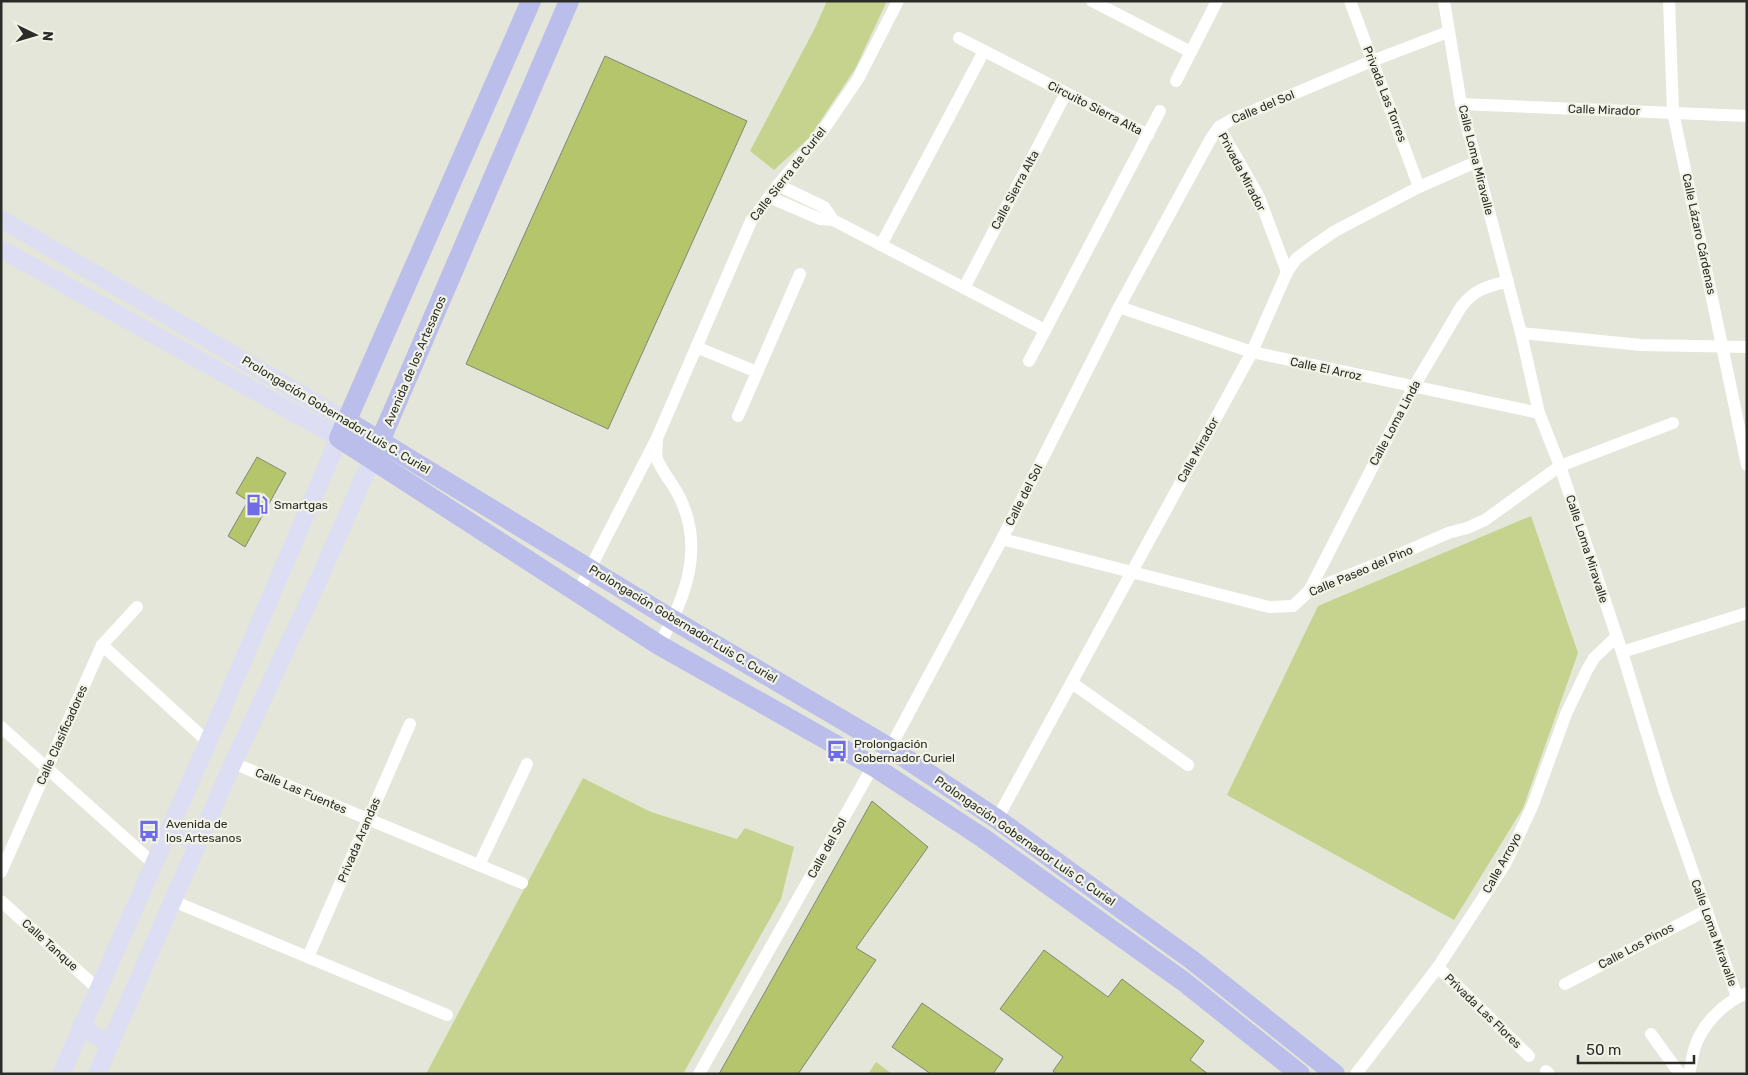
<svg xmlns="http://www.w3.org/2000/svg" width="1748" height="1075" font-family="Rubik,sans-serif">
  <rect width="100%" height="100%" fill="#e3e6d8"/>
  <!-- green -->
  <g fill="#c5d38e">
    <polygon points="827,1 887,1 855,69 809,138 774,170 750,151 815,28"/>
    <polygon points="1531,516 1578,653 1523,808 1454,920 1227,795 1318,606"/>
    <polygon points="583,778 651,812 737,839 745,828 794,847 781,899 683,1074 426,1074"/>
    <polygon points="876,1062 892,1074 868,1074"/>
  </g>
  <!-- building -->
  <g fill="#b4c56b" stroke="#838679">
    <polygon points="605,56 747,121 608,429 466,364"/>
    <polygon points="257,457 286,473 245,547 228,536 248,501 236,493"/>
    <polygon points="872,801 928,847 856,948 876,960 798,1074 719,1074"/>
    <polygon points="1044,950 1108,997 1122,979 1204,1041 1190,1060 1208,1074 1056,1074 1053,1071 1063,1057 1000,1009"/>
    <polygon points="922,1003 1003,1059 993,1074 931,1074 892,1047"/>
  </g>
  <g fill="none" stroke-linecap="round" stroke-linejoin="round">
    <!-- street -->
    <g stroke="#fff" stroke-width="12">
      <polyline points="1092,1 1191,52"/>
      <polyline points="1350,1 1419,187"/>
      <polyline points="1444,1 1461,104 1521,333 1539,413 1560,466 1622,652 1664,790 1737,997"/>
      <polyline points="1669,1 1673,112 1747,465"/>
      <polyline points="959,38 1148,135"/>
      <polyline points="1176,81 1217,1"/>
      <polyline points="1461,104 1747,116"/>
      <polyline points="1219,127 1259,197 1287,272"/>
      <polyline points="778,185 824,207 833,220"/>
      <polyline points="769,197 820,219 833,220 1045,330"/>
      <polyline points="881,245 984,51"/>
      <polyline points="964,288 1066,93"/>
      <polyline points="1119,307 1252,352 1539,413"/>
      <polyline points="1521,333 1641,345 1747,347"/>
      <polyline points="696,347 757,372"/>
      <polyline points="1029,361 1160,111"/>
      <polyline points="738,416 800,274"/>
      <path d="M657,440C657,445 655,453 657,459C661,470 673,484 679,496C705,548 686,597 659,645"/>
      <polyline points="1002,539 1269,607 1293,606 1309,591 1389,559 1448,533 1467,528 1485,520 1560,466 1673,423"/>
      <path d="M1309,591L1413,388L1461,307C1475,289 1486,287 1508,281"/>
      <polyline points="578,592 657,438 751,221 778,185 822,132 858,79 898,1"/>
      <polyline points="102,645 208,742"/>
      <polyline points="1622,652 1747,613"/>
      <polyline points="1072,683 1188,765"/>
      <polyline points="1,727 154,864"/>
      <polyline points="233,763 522,883"/>
      <polyline points="997,819 1252,352 1287,272 1296,259 1309,249 1335,231 1419,187 1476,162"/>
      <polyline points="479,865 527,764"/>
      <polyline points="1,872 102,645 137,607"/>
      <polyline points="1,901 98,989"/>
      <polyline points="173,901 447,1015"/>
      <polyline points="308,957 410,724"/>
      <polyline points="1438,967 1529,1056"/>
      <polyline points="1565,984 1707,910"/>
      <polyline points="1651,1034 1680,1074"/>
      <polyline points="1546,1071 1549,1074"/>
      <polyline points="699,1074 873,766 890,748 1002,539 1119,307 1210,140 1219,127 1231,120 1372,61 1448,32"/>
      <polyline points="1356,1074 1438,967 1505,864 1532,807 1566,714 1587,670 1594,658 1616,637"/>
      <path d="M1689,1074C1691,1066 1692,1058 1694,1050C1701,1025 1723,1003 1747,993"/>
    </g>
    <!-- secondary -->
    <g stroke="#dddef4" stroke-width="18">
      <polyline points="1,219 347,421"/>
      <polyline points="1,249 339,438 208,742 61,1074"/>
      <polyline points="169,830 198,843"/>
      <polyline points="81,1027 110,1044"/>
      <polyline points="97,1074 233,763 319,579 372,459"/>
    </g>
    <!-- primary -->
    <g stroke="#bbbeea" stroke-width="20">
      <polyline points="531,1 339,438 659,645 873,766 983,838 1183,981 1300,1074"/>
      <polyline points="347,421 673,620 890,748 997,819 1192,960 1335,1074"/>
      <polyline points="375,453 569,1"/>
    </g>
  </g>
  <!-- icons -->
  <defs>
    <g id="fuel-bare" transform="scale(1.725)"><path d="M-5.5-6h7V0h2V4h1.3V-2.5L3-4.5l.8-.8L6-3V5H2.5V1h-1V6h-7ZM-4.2-4.7v3.2H.2V-4.7Z" fill="#6f6ce6" stroke="#f0f3e5" stroke-width="2.5" paint-order="stroke"/></g>
    <g id="bus-bare" transform="scale(1.725)"><path d="M-5-6H5V4H4V6H2V4H-2V6H-4V4H-5ZM-3.5-4V0h7V-4ZM-3.5 1.2v1.5H-2V1.2ZM2 1.2v1.5H3.5V1.2Z" fill="#6f6ce6" stroke="#f0f3e5" stroke-width="2.5" paint-order="stroke"/></g>
  </defs>
  <g fill-rule="evenodd">
    <use href="#fuel-bare" x="257" y="505"/>
    <use href="#bus-bare" x="837" y="751"/>
    <use href="#bus-bare" x="149" y="831"/>
  </g>
  <g text-anchor="middle" stroke-width="4.5" stroke-linejoin="round" paint-order="stroke">
    <!-- street labels -->
    <g font-size="12" fill="#2b2c27" stroke="#f0f3e5">
      <text transform="translate(1385 94) rotate(69)" y="4">Privada Las Torres</text>
      <text transform="translate(1263 107) rotate(-23)" y="4">Calle del Sol</text>
      <text transform="translate(1095 108) rotate(27)" y="4">Circuito Sierra Alta</text>
      <text transform="translate(1604 110) rotate(2)" y="4">Calle Mirador</text>
      <text transform="translate(1476 160) rotate(76)" y="4">Calle Loma Miravalle</text>
      <text transform="translate(1242 172) rotate(62)" y="4">Privada Mirador</text>
      <text transform="translate(788 174) rotate(-52)" y="4">Calle Sierra de Curiel</text>
      <text transform="translate(1015 190) rotate(-62)" y="4">Calle Sierra Alta</text>
      <text transform="translate(1699 234) rotate(78)" y="4">Calle Lázaro Cárdenas</text>
      <text transform="translate(415 361) rotate(-67)" y="4">Avenida de los Artesanos</text>
      <text transform="translate(1326 369) rotate(12)" y="4">Calle El Arroz</text>
      <text transform="translate(336 415) rotate(31)" y="4">Prolongación Gobernador Luis C. Curiel</text>
      <text transform="translate(1395 423) rotate(-62)" y="4">Calle Loma Linda</text>
      <text transform="translate(1198 450) rotate(-61)" y="4">Calle Mirador</text>
      <text transform="translate(1024 495) rotate(-63)" y="4">Calle del Sol</text>
      <text transform="translate(1587 549) rotate(72)" y="4">Calle Loma Miravalle</text>
      <text transform="translate(1361 571) rotate(-23)" y="4">Calle Paseo del Pino</text>
      <text transform="translate(683 624) rotate(31)" y="4">Prolongación Gobernador Luis C. Curiel</text>
      <text transform="translate(62 735) rotate(-66)" y="4">Calle Clasificadores</text>
      <text transform="translate(301 791) rotate(23)" y="4">Calle Las Fuentes</text>
      <text transform="translate(359 840) rotate(-67)" y="4">Privada Arandas</text>
      <text transform="translate(1025 841) rotate(35)" y="4">Prolongación Gobernador Luis C. Curiel</text>
      <text transform="translate(827 848) rotate(-61)" y="4">Calle del Sol</text>
      <text transform="translate(1502 863) rotate(-61)" y="4">Calle Arroyo</text>
      <text transform="translate(1714 933) rotate(70)" y="4">Calle Loma Miravalle</text>
      <text transform="translate(50 945) rotate(42)" y="4">Calle Tanque</text>
      <text transform="translate(1636 946) rotate(-28)" y="4">Calle Los Pinos</text>
      <text transform="translate(1483 1011) rotate(44)" y="4">Privada Las Flores</text>
    </g>
    <!-- poi labels -->
    <g font-size="12" fill="#2b2c27" stroke="#f0f3e5" text-anchor="start">
      <text x="274" y="509">Smartgas</text>
      <text x="854" y="748">Prolongación<tspan x="854" dy="14">Gobernador Curiel</tspan></text>
      <text x="166" y="828">Avenida de<tspan x="166" dy="14">los Artesanos</tspan></text>
    </g>
  </g>
  <!-- border -->
  <rect width="1748" height="1075" fill="none" stroke="#2b2c27" stroke-width="5"/>
  <!-- north arrow -->
  <g transform="translate(35 35) rotate(95)" stroke="#f0f3e5" stroke-width="4" paint-order="stroke">
  <path d="M0-4L9 19L0 12L-9 19Z" fill="#2b2c27"/>
  <text y="-8" font-size="14" font-weight="bold" text-anchor="middle" fill="#2b2c27">N</text>
  </g>
  <!-- scale -->
  <path d="M1578 1055v8h116v-8" fill="none" stroke="#2b2c27" stroke-width="2.5"/>
  <text x="1586" y="1055" font-size="15" fill="#2b2c27" stroke="#f0f3e5" stroke-width="4" paint-order="stroke">50 m</text>
</svg>
